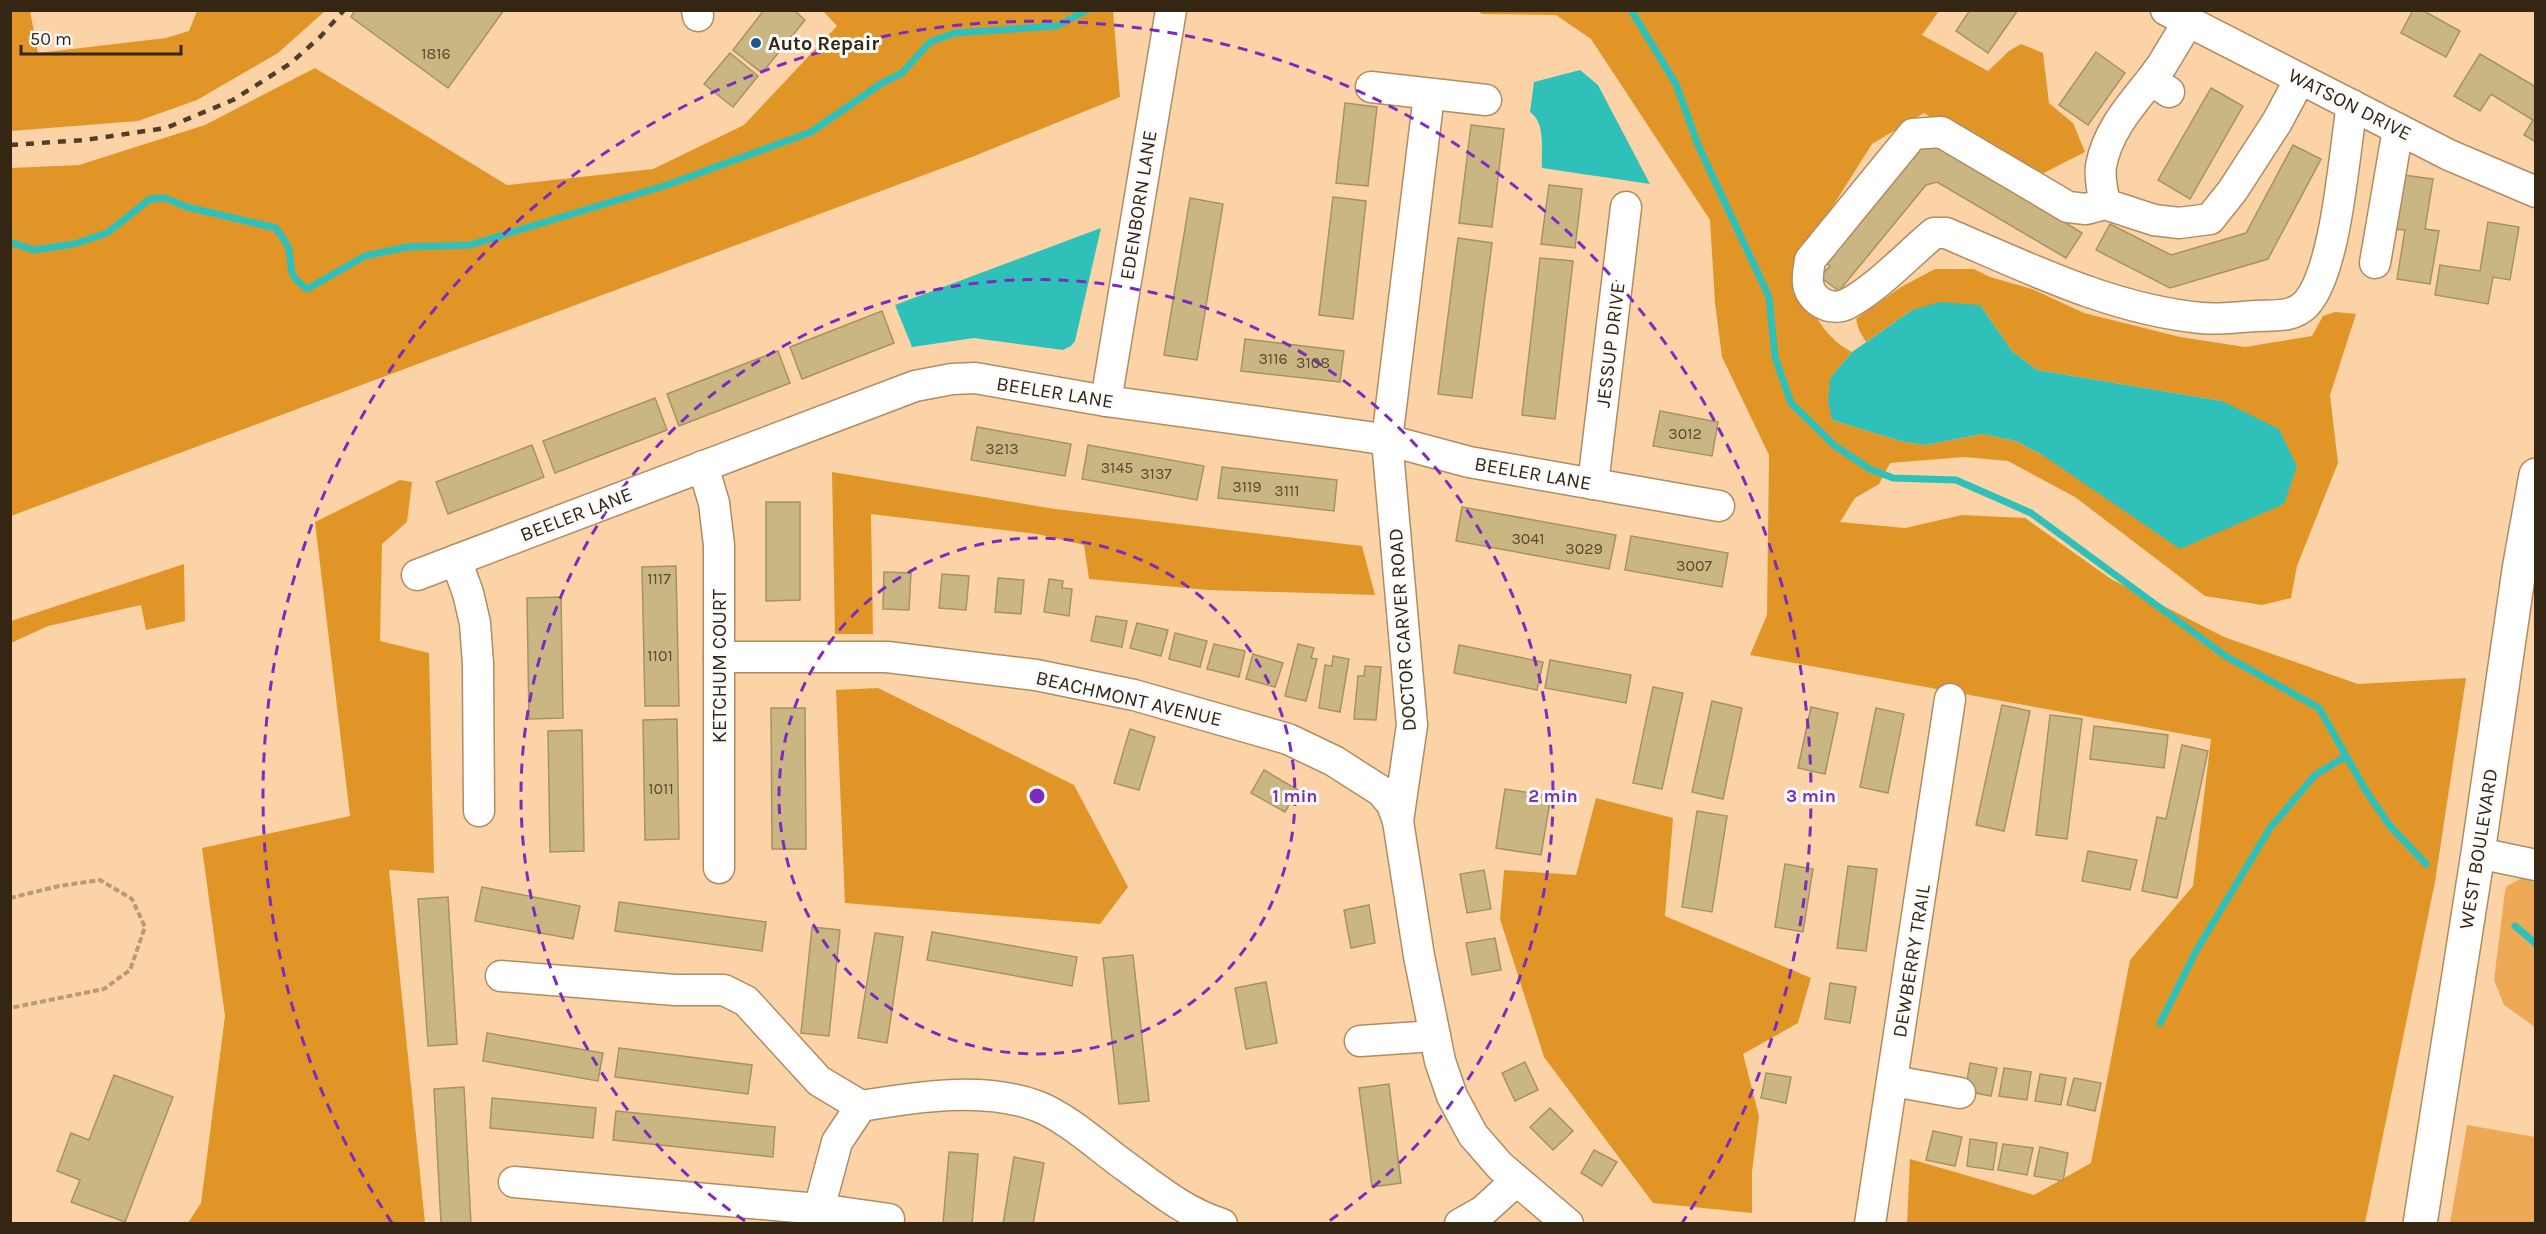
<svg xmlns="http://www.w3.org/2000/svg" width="2546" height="1234" font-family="Karla,sans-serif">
  <rect width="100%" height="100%" fill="#fbd3a7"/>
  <!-- green -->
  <g fill="#eda955">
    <polygon points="2524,877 2535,883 2535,1027 2504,1005 2494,980 2505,891 2507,886"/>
    <polygon points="2467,1125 2535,1137 2535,1223 2450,1223"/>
  </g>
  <!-- forest -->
  <g fill="#e29527">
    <polygon points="11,10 30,11 38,53 166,38 189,31 197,11 325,11 278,53 197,100 138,121 11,131"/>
    <polygon points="823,11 1113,11 1120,97 972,157 11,516 11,168 79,165 205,125 315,68 507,185 653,169 744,125 837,26"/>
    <path d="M1477,11H1939L1922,35L1988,71L2009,51L2021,44L2043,53L2049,103L2073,123L2085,152L2032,179L1924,113L1872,144L1792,271C1808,301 1820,336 1852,352L1830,378L1832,420L1904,442L1926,445L1982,434L2016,441L2044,456L2222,401L2037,370L2012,351L1980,305L1912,310L1866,342L1859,330L1856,319L1901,287L1935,269H1974L1990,277L2032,289L2084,313L2180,337L2245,347L2312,336L2323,316L2335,312L2356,314L2330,395L2338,463L2297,566L2291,598L2262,605L2205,596L2075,497L2008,461L1964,457L1890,463L1879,484L1855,498L1840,522L1905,528L1962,515L2025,518L2111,579L2224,637L2358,684L2466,678L2435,882L2365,1223H1907L1910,1159L2034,1195L2091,1163L2130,960L2193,886L2211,739L1750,655L1767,615L1769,455L1722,357L1715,303L1710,220L1591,39L1556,15L1482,14Z"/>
    <polygon points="832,472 1055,509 1362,546 1375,595 1208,590 1089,579 1084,545 1037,534 871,514 873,634 835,634"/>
    <polygon points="400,480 412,482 407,522 382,544 380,641 429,653 434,873 389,870 425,1223 188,1223 201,1203 225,1016 202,848 350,816 315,522"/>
    <polygon points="184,564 185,621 146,630 141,605 48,626 11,643 11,621"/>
    <polygon points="878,688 1074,785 1128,887 1100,924 845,903 836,690"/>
    <polygon points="1596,798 1673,818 1665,916 1811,978 1798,1023 1743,1054 1759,1116 1752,1172 1752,1213 1653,1203 1544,1057 1500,919 1504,870 1576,875"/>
  </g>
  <!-- water -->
  <g fill="#2fc1b9">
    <path d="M1580,70L1598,85L1650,184L1542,168C1541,150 1546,123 1530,112L1534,82Z"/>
    <polygon points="1101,228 1075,341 1071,346 1063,350 974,338 912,347 895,305"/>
    <polygon points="1940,302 1980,305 2012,351 2037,370 2222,401 2279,429 2297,466 2284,504 2180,549 2044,456 2016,441 1982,434 1926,445 1904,442 1832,420 1828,401 1830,378 1852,352 1912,310"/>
  </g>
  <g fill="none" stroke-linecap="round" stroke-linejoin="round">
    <!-- stream -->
    <g stroke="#2fc1b9" stroke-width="7">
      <polyline points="1631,10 1676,84 1698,145 1769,297 1775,357 1791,403 1835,446 1870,469 1893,478 1956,480 2031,513 2227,657 2319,708 2366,791 2390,826 2426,864"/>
      <path d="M10,242L34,250L74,244L107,233L150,199L165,198L187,207L276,228C280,235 288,243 289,250C293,271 286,273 307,289L365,256L407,247L470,245L667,185L811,132L882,83L902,73L930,42L955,33L1057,26L1087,10"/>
      <polyline points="2515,926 2536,944"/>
      <polyline points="2160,1023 2196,951 2270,828 2315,775 2346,756"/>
    </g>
  </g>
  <!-- building -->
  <g fill="#cab682" stroke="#a6935f" stroke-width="1.5">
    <polygon points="355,10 504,10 448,88 351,17"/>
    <polygon points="764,10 794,10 805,20 762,73 733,50"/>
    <polygon points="1970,10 2018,10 1988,53 1956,31"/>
    <polygon points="2413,10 2422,10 2460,31 2446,57 2401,33"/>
    <polygon points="2096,52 2125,73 2088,125 2059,105"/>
    <polygon points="730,53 758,76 733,107 704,84"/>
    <polygon points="2480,54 2536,87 2536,142 2524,135 2533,120 2491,94 2480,111 2454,96"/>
    <polygon points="2211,88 2243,106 2190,199 2158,180"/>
    <polygon points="1345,103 1377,107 1368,186 1336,183"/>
    <polygon points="1471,125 1504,129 1492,227 1459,223"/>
    <polygon points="1936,142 2082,233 2066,258 1937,182 1926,185 1839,291 1820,277 1830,266 1824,261 1915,148"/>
    <polygon points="2293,145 2321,159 2268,259 2170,288 2096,250 2110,224 2171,255 2246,233"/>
    <polygon points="2403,175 2433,179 2425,229 2439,231 2430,284 2397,279 2405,230 2394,229"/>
    <polygon points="1549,185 1582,189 1575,248 1541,244"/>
    <polygon points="1333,197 1366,201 1353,319 1319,315"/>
    <polygon points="1190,198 1223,204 1197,360 1164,355"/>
    <polygon points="2488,222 2519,227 2510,280 2493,277 2488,304 2435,295 2440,265 2480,271"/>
    <polygon points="1458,238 1492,243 1472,398 1438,394"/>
    <polygon points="1540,258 1573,261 1555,419 1522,415"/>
    <polygon points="882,311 894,343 802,379 790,347"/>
    <polygon points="1245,339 1344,351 1340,382 1241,371"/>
    <polygon points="778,351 790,383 679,426 667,394"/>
    <polygon points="655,398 667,430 555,473 543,441"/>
    <polygon points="1660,411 1718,422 1712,456 1653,446"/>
    <polygon points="977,427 1071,444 1065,476 971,460"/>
    <polygon points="532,445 544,477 448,514 436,482"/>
    <polygon points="1088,445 1204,466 1197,500 1082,479"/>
    <polygon points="1222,467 1337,480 1334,511 1218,498"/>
    <polygon points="766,502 800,502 800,600 766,601"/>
    <polygon points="1462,507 1616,535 1609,569 1456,541"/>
    <polygon points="1631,536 1728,553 1722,587 1625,570"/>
    <polygon points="676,566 679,706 645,706 642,567"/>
    <polygon points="884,572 911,573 909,610 883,609"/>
    <polygon points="942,574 969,576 966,610 939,608"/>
    <polygon points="998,578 1024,580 1021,614 995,612"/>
    <polygon points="1049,579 1063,581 1062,588 1072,589 1069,616 1044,612"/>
    <polygon points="561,597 563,718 529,719 527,598"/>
    <polygon points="1096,616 1127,621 1122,647 1091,641"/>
    <polygon points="1137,623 1168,630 1161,656 1130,648"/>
    <polygon points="1175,633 1207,641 1200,667 1169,659"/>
    <polygon points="1214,644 1245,651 1239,677 1207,669"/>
    <polygon points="1298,644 1314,648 1311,658 1317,659 1306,701 1285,696"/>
    <polygon points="1459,645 1543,662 1537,690 1454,673"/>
    <polygon points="1253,654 1283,663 1275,687 1246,679"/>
    <polygon points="1333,656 1349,659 1340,712 1319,708 1325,665 1332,666"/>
    <polygon points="1550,660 1631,675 1626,703 1545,688"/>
    <polygon points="1365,666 1381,667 1376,720 1354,719 1358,676 1364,676"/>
    <polygon points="1653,687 1683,693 1662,789 1633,783"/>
    <polygon points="1712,701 1742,708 1723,799 1692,792"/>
    <polygon points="2002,705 2030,711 2004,831 1976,825"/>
    <polygon points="1811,707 1838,713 1825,774 1798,768"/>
    <polygon points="771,708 805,708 806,849 772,849"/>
    <polygon points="1876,708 1904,714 1888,793 1860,787"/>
    <polygon points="2050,715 2082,719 2067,839 2036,835"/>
    <polygon points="677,719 679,839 645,840 643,720"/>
    <polygon points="2094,726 2168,735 2164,768 2090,759"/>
    <polygon points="1130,729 1155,737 1139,790 1114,783"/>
    <polygon points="582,730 584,851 550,852 548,731"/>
    <polygon points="2182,745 2208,751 2177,898 2142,891 2157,817 2166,819"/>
    <polygon points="1264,770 1298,790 1285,812 1251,793"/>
    <polygon points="1505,789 1551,796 1541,855 1496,848"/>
    <polygon points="1697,811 1727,816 1712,912 1682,907"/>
    <polygon points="2088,851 2137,860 2130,890 2082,881"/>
    <polygon points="1785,864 1813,869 1803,932 1775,927"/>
    <polygon points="1848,866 1877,869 1866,951 1837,948"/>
    <polygon points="1484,870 1491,909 1467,913 1460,874"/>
    <polygon points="482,887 580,906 573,939 475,921"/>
    <polygon points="448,897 457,1044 428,1046 418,899"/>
    <polygon points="619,902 766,922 762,951 615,931"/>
    <polygon points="1369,905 1375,943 1351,948 1344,910"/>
    <polygon points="812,927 840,930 829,1036 801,1033"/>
    <polygon points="932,932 1077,957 1072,986 927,960"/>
    <polygon points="875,933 903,937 887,1043 858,1038"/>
    <polygon points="1495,938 1501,970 1472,975 1466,943"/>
    <polygon points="1133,955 1149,1101 1119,1104 1103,958"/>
    <polygon points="1266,982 1277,1043 1246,1049 1235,988"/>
    <polygon points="1830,983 1856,987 1850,1023 1825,1019"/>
    <polygon points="487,1033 603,1053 598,1081 483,1061"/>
    <polygon points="619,1048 752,1065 748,1094 615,1077"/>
    <polygon points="1525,1062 1538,1090 1515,1101 1502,1073"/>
    <polygon points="1970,1063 1997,1068 1991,1096 1965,1091"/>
    <polygon points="2004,1068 2031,1072 2027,1100 1999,1096"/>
    <polygon points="1766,1073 1791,1077 1786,1103 1761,1098"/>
    <polygon points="2040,1074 2066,1078 2061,1105 2035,1101"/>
    <polygon points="114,1075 173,1097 125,1222 71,1202 80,1180 57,1171 71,1133 89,1140"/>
    <polygon points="2074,1078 2101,1083 2095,1111 2067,1105"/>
    <polygon points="1389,1084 1401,1183 1372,1187 1359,1088"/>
    <polygon points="464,1087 471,1224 441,1224 434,1089"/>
    <polygon points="492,1098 596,1108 593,1138 490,1128"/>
    <polygon points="1550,1108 1573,1131 1553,1150 1530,1127"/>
    <polygon points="616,1111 775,1127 773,1157 613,1140"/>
    <polygon points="1933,1131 1962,1137 1955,1166 1926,1160"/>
    <polygon points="1970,1139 1997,1143 1993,1170 1967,1166"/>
    <polygon points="2003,1144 2033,1148 2027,1175 1998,1170"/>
    <polygon points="2040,1147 2068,1153 2063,1181 2034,1176"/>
    <polygon points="1594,1150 1617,1162 1602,1186 1581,1173"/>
    <polygon points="949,1152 978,1154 972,1224 943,1224"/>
    <polygon points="1014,1157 1044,1163 1033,1224 1003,1224"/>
  </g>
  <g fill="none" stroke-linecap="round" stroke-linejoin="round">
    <!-- minor casing -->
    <g stroke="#b18c62" stroke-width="33">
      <g id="minor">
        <polyline points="697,10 698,16"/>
        <polyline points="2166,10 2449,155 2536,192"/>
        <path d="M2300,79L2277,122L2233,190L2210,219L2179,223L2154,220L2105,204L2086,209L2068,207L1941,132L1913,134L1810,260C1809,267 1807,276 1808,283C1810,301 1831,312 1847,304C1876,289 1909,254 1934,233H1946C2029,268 2110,309 2201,318C2218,320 2238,317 2255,316C2273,315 2293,318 2306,304C2337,270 2344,152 2352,105"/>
        <polyline points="2151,80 2162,65 2188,22"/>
        <polyline points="1371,87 1486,100"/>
        <polyline points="1429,95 1387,440 1412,725 1398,821 1419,956 1440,1061 1452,1096 1473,1135 1500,1166 1568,1224"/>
        <path d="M2105,204C2103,193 2099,178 2101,166C2107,132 2130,106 2151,80L2169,92"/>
        <polyline points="2375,263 2398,129"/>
        <polyline points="1106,401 1171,10"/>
        <polyline points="703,466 714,503 719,545 719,868"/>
        <polyline points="1593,484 1626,207"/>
        <polyline points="456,560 468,593 475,623 478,664 479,811"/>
        <polyline points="417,575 915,386 952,379 975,378 1106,401 1362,436 1387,440 1469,462 1719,506"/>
        <polyline points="719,657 887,657 1036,675 1134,695 1288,739 1334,761 1381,791 1392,804 1398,821"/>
        <polyline points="2478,853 2536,865"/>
        <polyline points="501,976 675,990 724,990 746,1001 819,1081 861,1106"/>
        <polyline points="1360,1041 1435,1036"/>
        <polyline points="1893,1081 1960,1093"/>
        <path d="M861,1106C916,1097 983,1086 1037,1106C1068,1118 1101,1149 1128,1168C1158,1190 1186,1213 1222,1224"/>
        <polyline points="514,1182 819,1209 837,1142 861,1106"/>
        <polyline points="819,1209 889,1219"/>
        <polyline points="1460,1224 1483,1211 1516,1181"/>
        <polyline points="1870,1224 1950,699"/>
      </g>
    </g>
    <!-- major casing -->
    <g stroke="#b18c62" stroke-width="36">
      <polyline id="major" points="2420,1224 2478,853 2519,570 2536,475"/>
    </g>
    <!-- path -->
    <polyline stroke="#b99a76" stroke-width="4" stroke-dasharray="6 3" stroke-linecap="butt" points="10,898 59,886 100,880 132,899 145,927 130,970 104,989 10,1008"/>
    <!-- minor -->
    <use href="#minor" stroke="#fff" stroke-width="30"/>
    <!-- major -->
    <use href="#major" stroke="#fff" stroke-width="33"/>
    <!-- rail -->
    <polyline stroke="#513e29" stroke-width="4.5" stroke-dasharray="8 8" stroke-linecap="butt" points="10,145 85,140 166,128 233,100 291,63 321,36 344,10"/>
  </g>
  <!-- distance rings -->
  <g fill="none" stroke="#7b2cbf" stroke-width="3" stroke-dasharray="10 8">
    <circle cx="1037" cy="796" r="258"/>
    <path d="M745 1221A516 516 0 1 1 1329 1221"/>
    <path d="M392 1223A774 774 0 1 1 1682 1223"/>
  </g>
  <!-- markers -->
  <circle fill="#1c598f" stroke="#fcfcfc" stroke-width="2" cx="756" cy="43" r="6"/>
  <g text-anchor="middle" stroke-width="6" stroke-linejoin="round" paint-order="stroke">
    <!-- number labels -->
    <g font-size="16" fill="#5a4a30">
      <text x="436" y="59">1816</text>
      <text x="1273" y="364">3116</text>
      <text x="1313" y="368">3108</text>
      <text x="1685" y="439">3012</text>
      <text x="1002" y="454">3213</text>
      <text x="1117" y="473">3145</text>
      <text x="1156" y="479">3137</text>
      <text x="1247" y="492">3119</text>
      <text x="1287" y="496">3111</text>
      <text x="1528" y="544">3041</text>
      <text x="1584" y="554">3029</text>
      <text x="1694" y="571">3007</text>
      <text x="659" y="584">1117</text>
      <text x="660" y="661">1101</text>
      <text x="661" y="794">1011</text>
    </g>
    <!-- poi labels -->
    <g font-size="20" font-weight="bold" fill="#352614" stroke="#fcfcfc" text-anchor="start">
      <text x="768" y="50">Auto Repair</text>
    </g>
    <!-- street labels -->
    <g font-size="20" fill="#352614" stroke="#fcfcfc">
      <text transform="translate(2350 104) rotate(27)" y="7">WATSON DRIVE</text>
      <text transform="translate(1138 205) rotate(-81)" y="7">EDENBORN LANE</text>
      <text transform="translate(1610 345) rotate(-83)" y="7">JESSUP DRIVE</text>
      <text transform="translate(1055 392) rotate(9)" y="7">BEELER LANE</text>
      <text transform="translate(1533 473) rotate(10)" y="7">BEELER LANE</text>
      <text transform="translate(576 514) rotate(-21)" y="7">BEELER LANE</text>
      <text transform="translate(1402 630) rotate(-94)" y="7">DOCTOR CARVER ROAD</text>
      <text transform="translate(719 666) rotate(-90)" y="7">KETCHUM COURT</text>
      <text transform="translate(1129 698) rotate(13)" y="7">BEACHMONT AVENUE</text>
      <text transform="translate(2478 849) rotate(-81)" y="7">WEST BOULEVARD</text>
      <text transform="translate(1911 961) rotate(-81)" y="7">DEWBERRY TRAIL</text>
    </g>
  </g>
  <circle cx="1037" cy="796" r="9" fill="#7b2cbf" stroke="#fcfcfc" stroke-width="3"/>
  <g font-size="18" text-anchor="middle" font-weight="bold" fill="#7b2cbf" stroke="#fcfcfc" stroke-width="6" stroke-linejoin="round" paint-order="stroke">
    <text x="1295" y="802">1 min</text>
    <text x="1553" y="802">2 min</text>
    <text x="1811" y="802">3 min</text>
  </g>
  <!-- border -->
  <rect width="2546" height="1234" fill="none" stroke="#352614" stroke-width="24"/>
  <!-- scale -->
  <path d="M21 45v9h160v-9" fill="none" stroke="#352614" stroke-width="3"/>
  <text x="30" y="45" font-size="18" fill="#352614" stroke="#fcfcfc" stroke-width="4.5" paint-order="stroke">50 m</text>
</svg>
